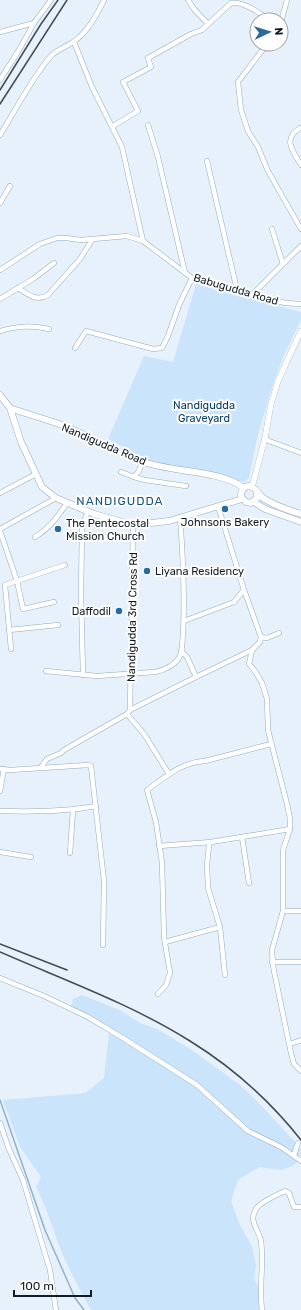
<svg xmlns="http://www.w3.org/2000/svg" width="301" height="1310" font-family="Rubik,sans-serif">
  <rect width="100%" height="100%" fill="#e7f1fb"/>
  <!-- green -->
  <g fill="#cae4fc">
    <polygon points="196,284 301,312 301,320 284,355 273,384 258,434 249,478 244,482 209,471 162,465 147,460 108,439 144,356 173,362"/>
    <path d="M82,995L120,1010L140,1023L157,1029L195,1052L240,1085L255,1099L298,1145L301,1150L300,1160L291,1167L281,1170L260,1167L238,1180L231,1201L239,1223L252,1246L256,1266L254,1279L260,1291V1310H92L90,1308C80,1290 70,1272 62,1253C53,1231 47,1208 36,1187L41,1177L20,1147L3,1100L85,1093L104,1078L109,1033L70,1011L73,999Z"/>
  </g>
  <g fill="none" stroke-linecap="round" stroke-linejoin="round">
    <!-- stream -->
    <polyline stroke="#8fb1d0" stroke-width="1.5" points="0,1100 45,1230 75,1298 84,1310"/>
    <!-- minor casing -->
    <g stroke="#92abc1" stroke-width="5.5">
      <g id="minor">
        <polyline points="188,0 194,9 208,24"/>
        <polyline points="281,22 287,0"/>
        <polyline points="0,32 34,23"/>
        <polyline points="74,42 92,87 122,147 143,241"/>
        <polyline points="267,44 238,82 241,110 248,131 258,147 268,171 301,229"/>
        <polyline points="0,80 19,50 34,23 51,0"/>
        <polyline points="148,125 158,157 185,273"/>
        <path d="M113,126L138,111L123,82L151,67L148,58L191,34L202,30L231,3C244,1 260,14 271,20"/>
        <path d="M300,128C282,139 293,151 301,165"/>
        <path d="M0,135C15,111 32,78 50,57C56,50 66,47 73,42C87,33 97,15 104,0"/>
        <polyline points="207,161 237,290"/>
        <polyline points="0,203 10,186"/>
        <polyline points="272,229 283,264"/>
        <polyline points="0,270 40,244 57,238 66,238 81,240 127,236 143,241 192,278 285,303 301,304"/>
        <path d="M18,288C27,294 37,302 48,295L80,259L92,240"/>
        <polyline points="253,294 301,246"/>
        <polyline points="0,299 33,279 54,263"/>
        <path d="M0,331C19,326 30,325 49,329"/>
        <polyline points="75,348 86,331 153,349 162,348 168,336 179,305 192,278"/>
        <polyline points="265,438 269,441 301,453"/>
        <polyline points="121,472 134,477 139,471 142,462"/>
        <polyline points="134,477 145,480 186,486"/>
        <polyline points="0,493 36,474"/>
        <polyline points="0,529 56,498"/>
        <polyline points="0,531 17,581 23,609 54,602"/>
        <path d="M35,537C50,528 58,516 67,503"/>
        <polyline points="184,621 234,602 244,590"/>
        <polyline points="9,630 58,625"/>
        <polyline points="261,637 267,638 279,633"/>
        <polyline points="11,649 5,585 65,565"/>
        <polyline points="252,650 249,664 255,671 262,683 267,699 268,730 287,804 290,819 290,829 283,850 283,911 272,950 273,966 291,1053 294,1064 301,1071"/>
        <polyline points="181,651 187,657 196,677 252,650 260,642 261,637 244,590 218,506"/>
        <path d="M46,671L97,676L155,672C164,670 174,666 179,658C183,651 182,641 183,634C185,595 183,556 180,517"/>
        <polyline points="83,675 81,595 82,528 88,511"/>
        <polyline points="130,710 133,525"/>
        <polyline points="127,714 144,734 169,774"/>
        <polyline points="41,767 47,759 61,753 64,750 127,714 130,710 196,677"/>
        <polyline points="0,769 10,770 88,765 91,766 104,881 103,945"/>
        <polyline points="0,791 4,769"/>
        <path d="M0,811C32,812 64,812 96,806"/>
        <polyline points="242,837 249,883"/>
        <polyline points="159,846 211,842"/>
        <polyline points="0,852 31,857"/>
        <polyline points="70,853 73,810"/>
        <polyline points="283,911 301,911"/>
        <polyline points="165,942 220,927"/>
        <polyline points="272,962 301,962"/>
        <polyline points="225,975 220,927 208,888 207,865 209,845 211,842 290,829"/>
        <polyline points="0,978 44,996 88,1017 123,1038 197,1085 248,1131 281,1147 301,1161"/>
        <path d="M158,994L166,985L170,973L164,937L162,863L156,822L147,790C165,777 182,762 205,761L271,744"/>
        <polyline points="290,1044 301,1040"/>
        <polyline points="0,1123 9,1149 23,1180 43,1247 50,1270 56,1310"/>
        <polyline points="294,1155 298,1143"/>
        <path d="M262,1310C259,1287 264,1264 261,1241C259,1230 248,1221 256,1209C260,1202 277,1195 285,1191L289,1193L294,1207H301"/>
      </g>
    </g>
    <!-- tertiary casing -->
    <g stroke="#92abc1" stroke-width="6">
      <polyline id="tertiary" points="252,487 265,438 271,404 278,381 301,331"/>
    </g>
    <!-- secondary casing -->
    <g stroke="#92abc1" stroke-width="7">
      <g id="secondary">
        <polyline points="0,395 10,408 21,442 42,487 56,498 94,514 133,525 169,521 242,499"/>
        <path d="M10,408C27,414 45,419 62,425C89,436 114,451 141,461C172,473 218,469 244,488"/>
        <path d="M257,493V498L251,503L246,502L241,497C241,491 243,486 249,486C256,487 259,495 263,498C275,506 288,510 301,514"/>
        <polyline points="254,502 265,509 301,522"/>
      </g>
    </g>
    <!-- minor -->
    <use href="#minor" stroke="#fff" stroke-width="4.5"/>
    <!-- tertiary -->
    <use href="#tertiary" stroke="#fff" stroke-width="5.5"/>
    <!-- secondary -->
    <use href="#secondary" stroke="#fff" stroke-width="6"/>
    <!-- rail -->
    <g stroke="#414b54" stroke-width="1.5">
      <polyline points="0,90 41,24 58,0"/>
      <polyline points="0,104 67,0"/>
      <polyline points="0,944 67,970"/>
      <path d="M0,952C64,980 131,1004 190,1041C232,1067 271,1102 301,1140"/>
    </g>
  </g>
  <!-- markers -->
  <g fill="#276ba0" stroke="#fff" stroke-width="1.5">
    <circle cx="225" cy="509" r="4"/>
    <circle cx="58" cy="529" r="4"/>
    <circle cx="147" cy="571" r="4"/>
    <circle cx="119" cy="611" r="4"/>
  </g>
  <g text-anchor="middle" stroke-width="4" stroke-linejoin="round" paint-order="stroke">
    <!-- street labels -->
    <g font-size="11" fill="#121c24" stroke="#fff">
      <text transform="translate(236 289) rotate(16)" y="4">Babugudda Road</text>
      <text transform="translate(104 444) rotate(23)" y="4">Nandigudda Road</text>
      <text transform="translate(132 617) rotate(-89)" y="4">Nandigudda 3rd Cross Rd</text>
    </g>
    <!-- park labels -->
    <g font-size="11" fill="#043f67" stroke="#fff">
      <text x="204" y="409">Nandigudda<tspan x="204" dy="13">Graveyard</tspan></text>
    </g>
    <!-- poi labels -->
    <g font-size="11" fill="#121c24" stroke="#fff" text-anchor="start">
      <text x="225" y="526" text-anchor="middle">Johnsons Bakery</text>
      <text x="66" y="527">The Pentecostal<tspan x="66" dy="13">Mission Church</tspan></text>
      <text x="155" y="575">Liyana Residency</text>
      <text x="111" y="615" text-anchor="end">Daffodil</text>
    </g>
    <!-- neighbourhood labels -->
    <g font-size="12" letter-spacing="1" fill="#135483" stroke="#fff">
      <text x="120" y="505">NANDIGUDDA</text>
    </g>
  </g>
  <!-- north arrow -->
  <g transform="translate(269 32) rotate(86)"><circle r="19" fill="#ffffff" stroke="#a0a4a7"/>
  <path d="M0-3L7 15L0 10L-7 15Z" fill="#276ba0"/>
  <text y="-6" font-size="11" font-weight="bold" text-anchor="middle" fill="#121c24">N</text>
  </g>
  <!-- scale -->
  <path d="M14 1290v6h77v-6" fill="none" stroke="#121c24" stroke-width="2"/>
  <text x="20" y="1290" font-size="12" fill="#121c24" stroke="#ffffff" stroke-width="3" paint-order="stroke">100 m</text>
</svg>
